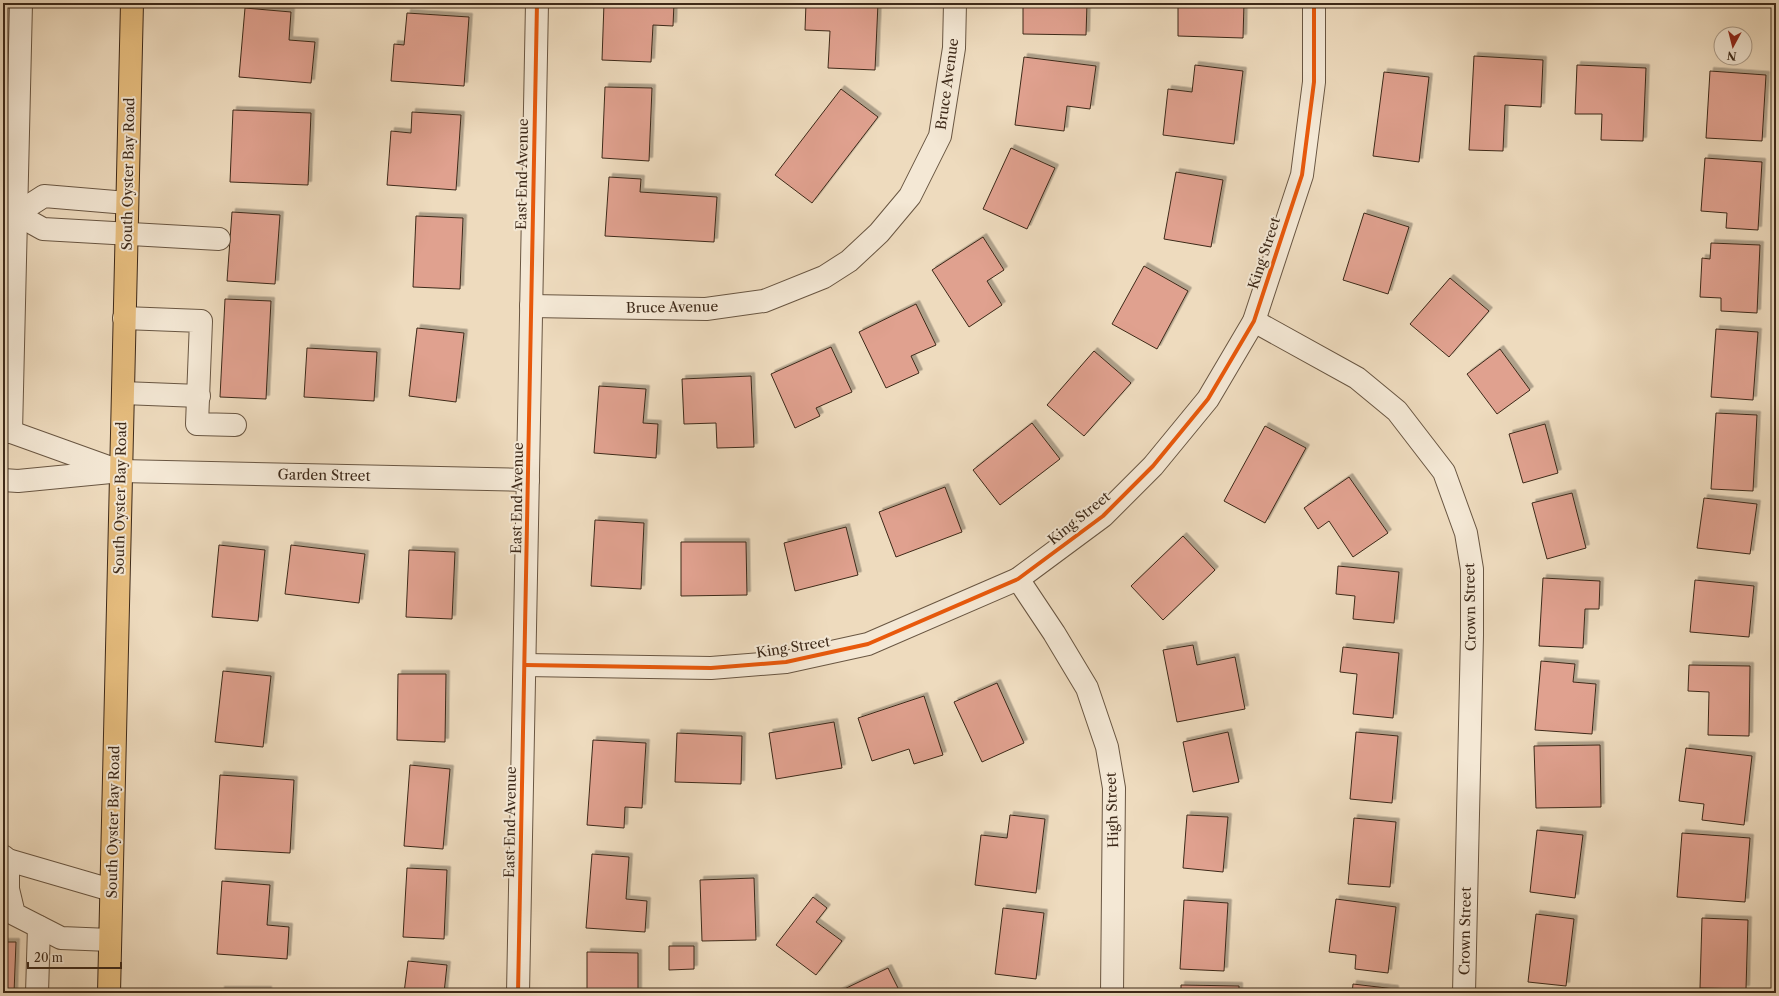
<svg xmlns="http://www.w3.org/2000/svg" width="1779" height="996" font-family="'Libre Caslon Text',serif">
  <defs>
    <filter id="shadow"><feDropShadow dx="3.5" dy="-3.5" stdDeviation="0" flood-color="#0004"/></filter>
  </defs>
  <rect width="100%" height="100%" fill="#eedbbe"/>
  <filter id="stains"><feTurbulence type="fractalNoise" baseFrequency=".005" numOctaves="4"/><feColorMatrix values="0 0 0 0 .2 0 0 0 0 .09 0 0 0 0 .02 0 0 0 .5 -.17"/></filter>
  <radialGradient id="worn" r=".72"><stop offset=".6" stop-color="#630" stop-opacity="0"/><stop offset="1" stop-color="#630" stop-opacity=".3"/></radialGradient>
  <!-- building -->
  <g fill="#e0a18f" stroke="#3d2919" filter="url(#shadow)">
    <polygon points="604,3 674,3 673,26 653,25 651,62 602,60"/>
    <polygon points="806,3 878,3 875,70 828,68 830,31 805,30"/>
    <polygon points="1023,3 1087,3 1086,35 1023,34"/>
    <polygon points="1194,3 1244,3 1243,38 1178,36 1178,4 1194,4"/>
    <polygon points="245,8 291,12 289,40 315,42 311,83 239,77"/>
    <polygon points="407,13 469,17 464,86 391,81 394,44 404,45"/>
    <polygon points="1474,56 1543,60 1541,107 1505,105 1503,151 1469,150"/>
    <polygon points="1024,57 1096,66 1090,109 1067,106 1064,131 1015,125"/>
    <polygon points="1195,65 1243,71 1234,144 1163,135 1168,89 1192,92"/>
    <polygon points="1577,65 1646,68 1643,141 1601,140 1602,114 1575,114"/>
    <polygon points="1710,71 1766,75 1762,141 1706,138"/>
    <polygon points="1384,72 1429,77 1419,162 1373,156"/>
    <polygon points="605,87 652,88 649,161 602,158"/>
    <polygon points="841,89 878,117 812,203 775,175"/>
    <polygon points="233,110 311,113 308,185 230,182"/>
    <polygon points="412,112 461,115 456,190 387,185 391,131 411,133"/>
    <polygon points="1011,148 1055,168 1027,229 983,209"/>
    <polygon points="1705,158 1762,162 1758,230 1726,228 1727,213 1701,211"/>
    <polygon points="1176,172 1223,180 1211,247 1164,239"/>
    <polygon points="609,177 641,179 640,192 717,197 714,242 605,236"/>
    <polygon points="232,212 280,215 275,284 227,281"/>
    <polygon points="1364,213 1409,227 1388,294 1343,280"/>
    <polygon points="416,216 463,218 460,289 413,287"/>
    <polygon points="983,237 1004,270 987,281 1002,305 969,327 932,270"/>
    <polygon points="1711,243 1760,245 1757,313 1721,311 1721,298 1700,297 1702,258 1710,259"/>
    <polygon points="1144,266 1188,291 1157,349 1112,324"/>
    <polygon points="1450,278 1489,311 1449,357 1410,324"/>
    <polygon points="225,299 271,301 266,399 220,397"/>
    <polygon points="916,304 936,345 911,356 919,373 886,388 859,332"/>
    <polygon points="417,328 464,333 456,402 409,396"/>
    <polygon points="1716,329 1758,332 1753,400 1711,397"/>
    <polygon points="831,347 852,392 816,408 820,416 795,428 771,374"/>
    <polygon points="307,348 377,352 374,401 304,397"/>
    <polygon points="1500,349 1530,390 1497,414 1467,374"/>
    <polygon points="1094,351 1131,383 1084,436 1047,405"/>
    <polygon points="751,376 754,447 717,448 716,423 684,424 682,379"/>
    <polygon points="599,386 646,389 643,423 658,424 656,458 594,453"/>
    <polygon points="1716,413 1757,415 1753,491 1711,489"/>
    <polygon points="1032,423 1060,459 1000,505 973,470"/>
    <polygon points="1545,424 1558,473 1523,483 1509,434"/>
    <polygon points="1265,426 1306,448 1265,523 1224,501"/>
    <polygon points="1349,477 1388,533 1353,557 1329,521 1318,529 1304,508"/>
    <polygon points="945,487 962,532 896,557 879,512"/>
    <polygon points="1572,493 1586,548 1547,559 1532,503"/>
    <polygon points="1704,498 1757,504 1750,554 1697,548"/>
    <polygon points="595,520 644,523 641,589 591,586"/>
    <polygon points="846,527 858,575 795,591 784,543"/>
    <polygon points="1183,536 1215,570 1163,620 1131,586"/>
    <polygon points="681,542 746,542 747,595 681,596"/>
    <polygon points="219,545 265,550 258,621 212,617"/>
    <polygon points="291,545 365,554 359,603 285,594"/>
    <polygon points="409,550 455,552 452,619 406,617"/>
    <polygon points="1338,566 1399,572 1394,623 1353,619 1355,596 1336,594"/>
    <polygon points="1543,578 1600,581 1599,609 1585,609 1583,648 1539,646"/>
    <polygon points="1695,580 1754,586 1749,637 1690,632"/>
    <polygon points="1193,645 1197,665 1235,657 1245,709 1177,722 1163,650"/>
    <polygon points="1343,647 1399,653 1393,718 1353,714 1357,674 1340,672"/>
    <polygon points="1541,661 1575,664 1573,682 1596,684 1592,734 1535,730"/>
    <polygon points="1689,665 1750,666 1749,736 1708,735 1709,692 1688,691"/>
    <polygon points="223,671 271,676 263,747 215,742"/>
    <polygon points="398,674 446,674 445,742 397,740"/>
    <polygon points="997,683 1024,743 982,762 954,702"/>
    <polygon points="924,696 943,755 914,764 909,749 872,761 858,718"/>
    <polygon points="834,722 842,768 776,779 769,733"/>
    <polygon points="1228,732 1239,782 1193,792 1183,742"/>
    <polygon points="1356,732 1398,736 1392,803 1350,799"/>
    <polygon points="677,733 742,736 741,784 675,782"/>
    <polygon points="593,740 646,743 642,808 625,807 624,828 587,825"/>
    <polygon points="1600,745 1601,807 1536,808 1534,746"/>
    <polygon points="1686,748 1752,756 1744,825 1702,820 1704,804 1679,801"/>
    <polygon points="410,765 450,769 443,849 404,846"/>
    <polygon points="220,775 294,780 290,853 215,849"/>
    <polygon points="1010,815 1045,819 1036,893 975,885 981,835 1007,838"/>
    <polygon points="1187,815 1228,817 1223,872 1183,868"/>
    <polygon points="1354,818 1396,822 1390,887 1348,884"/>
    <polygon points="1537,830 1583,835 1575,898 1530,892"/>
    <polygon points="1682,833 1750,838 1745,902 1677,897"/>
    <polygon points="592,854 629,857 626,899 647,901 645,932 586,928"/>
    <polygon points="407,868 447,870 444,939 403,937"/>
    <polygon points="754,878 756,940 702,941 700,880"/>
    <polygon points="222,881 270,885 267,925 289,927 287,959 217,954"/>
    <polygon points="813,897 827,908 816,922 842,941 816,975 776,945"/>
    <polygon points="1336,899 1396,907 1388,973 1355,969 1356,955 1329,952"/>
    <polygon points="1184,900 1228,903 1224,971 1180,969"/>
    <polygon points="1003,908 1044,913 1036,979 995,974"/>
    <polygon points="1536,914 1574,919 1566,986 1528,982"/>
    <polygon points="1702,918 1748,920 1746,989 1700,988"/>
    <polygon points="3,942 16,942 14,993 3,993"/>
    <polygon points="669,946 694,946 694,969 669,970"/>
    <polygon points="587,952 638,953 638,993 587,993"/>
    <polygon points="408,961 447,965 444,993 404,993"/>
    <polygon points="888,968 899,990 893,993 836,993"/>
    <polygon points="1353,984 1395,989 1395,993 1352,993"/>
    <polygon points="1181,985 1239,986 1239,993 1181,993"/>
    <rect x="221" y="990" width="47" height="3"/>
  </g>
  <g fill="none" stroke-linecap="round" stroke-linejoin="round">
    <!-- minor casing -->
    <g stroke="#695642" stroke-width="24">
      <g id="minor">
        <polyline points="127,203 44,196 16,214 43,229 219,239"/>
        <polyline points="531,306 706,309 764,301 824,277 849,261 879,233 910,196 940,136 954,48 955,3"/>
        <polyline points="124,318 201,321 197,424 235,425"/>
        <polyline points="1254,321 1357,378 1397,411 1444,472 1466,533 1472,569 1472,635 1464,993"/>
        <polyline points="123,393 199,396"/>
        <polyline points="3,432 11,432 114,469"/>
        <polyline points="11,432 21,3"/>
        <polyline points="3,480 18,481 121,471 528,480"/>
        <polyline points="1018,579 1054,633 1087,688 1107,747 1114,788 1112,993"/>
        <polyline points="525,665 711,668 786,662 868,644 1018,579 1103,516 1153,466 1208,399 1254,321 1302,175 1314,82 1314,3"/>
        <polyline points="3,856 8,860 111,890"/>
        <polyline points="8,860 8,889 14,914 61,938 110,940"/>
        <polyline points="37,993 39,927"/>
        <polyline points="518,993 537,3"/>
      </g>
    </g>
    <!-- major casing -->
    <g stroke="#3d2919" stroke-width="24">
      <polyline id="major" points="109,993 132,3"/>
    </g>
    <!-- minor -->
    <use href="#minor" stroke="#f4e8d5" stroke-width="22"/>
    <!-- major -->
    <use href="#major" stroke="#e7be7f" stroke-width="22"/>
    <!-- cycleway casing -->
    <g stroke="#f4e8d5" stroke-width="6">
      <g id="cycleway">
        <polyline points="525,665 711,668 786,662 868,644 1018,579 1103,516 1153,466 1208,399 1254,321 1302,175 1314,82 1314,3"/>
        <polyline points="518,993 537,3"/>
      </g>
    </g>
    <!-- cycleway -->
    <use href="#cycleway" stroke="#e8590c" stroke-width="4"/>
  </g>
  <g text-anchor="middle" stroke-width="4" stroke-linejoin="round" paint-order="stroke">
    <!-- street labels -->
    <g font-size="14" fill="#3d2919" stroke="#f4e8d5">
      <text transform="translate(947 84) rotate(-82)" y="5">Bruce Avenue</text>
      <text transform="translate(128 174) rotate(-89)" y="5">South Oyster Bay Road</text>
      <text transform="translate(522 174) rotate(-89)" y="5">East End Avenue</text>
      <text transform="translate(1264 253) rotate(-72)" y="5">King Street</text>
      <text transform="translate(672 307) rotate(-1)" y="5">Bruce Avenue</text>
      <text transform="translate(324 475) rotate(1)" y="5">Garden Street</text>
      <text transform="translate(120 498) rotate(-89)" y="5">South Oyster Bay Road</text>
      <text transform="translate(517 498) rotate(-89)" y="5">East End Avenue</text>
      <text transform="translate(1079 518) rotate(-39)" y="5">King Street</text>
      <text transform="translate(1470 607) rotate(-91)" y="5">Crown Street</text>
      <text transform="translate(793 647) rotate(-9)" y="5">King Street</text>
      <text transform="translate(1112 810) rotate(-92)" y="5">High Street</text>
      <text transform="translate(113 822) rotate(-89)" y="5">South Oyster Bay Road</text>
      <text transform="translate(510 822) rotate(-89)" y="5">East End Avenue</text>
      <text transform="translate(1465 931) rotate(-89)" y="5">Crown Street</text>
    </g>
  </g>
  <!-- margin -->
  <rect width="1779" height="996" fill="none" stroke="#eedbbe" stroke-width="16"/>
  <rect x="4" y="4" width="1771" height="988" fill="none" stroke="#3d2919" stroke-width="2"/>
  <rect x="8" y="8" width="1763" height="980" fill="none" stroke="#3d2919"/>
  <!-- north arrow -->
  <g transform="translate(1733 46) rotate(187)"><circle r="19" fill="#f4e8d5" stroke="#ab9c8a"/>
  <path d="M0-3L7 15L0 10L-7 15Z" fill="#8f2418"/>
  <text y="-6" font-size="11" font-weight="bold" text-anchor="middle" fill="#3d2919">N</text>
  </g>
  <!-- scale -->
  <path d="M28 962v6h93v-6" fill="none" stroke="#3d2919" stroke-width="2"/>
  <text x="34" y="962" font-size="12" fill="#3d2919" stroke="#f4e8d5" stroke-width="3" paint-order="stroke">20 m</text>
  <rect width="100%" height="100%" filter="url(#stains)"/>
  <rect width="100%" height="100%" fill="url(#worn)"/>
</svg>
